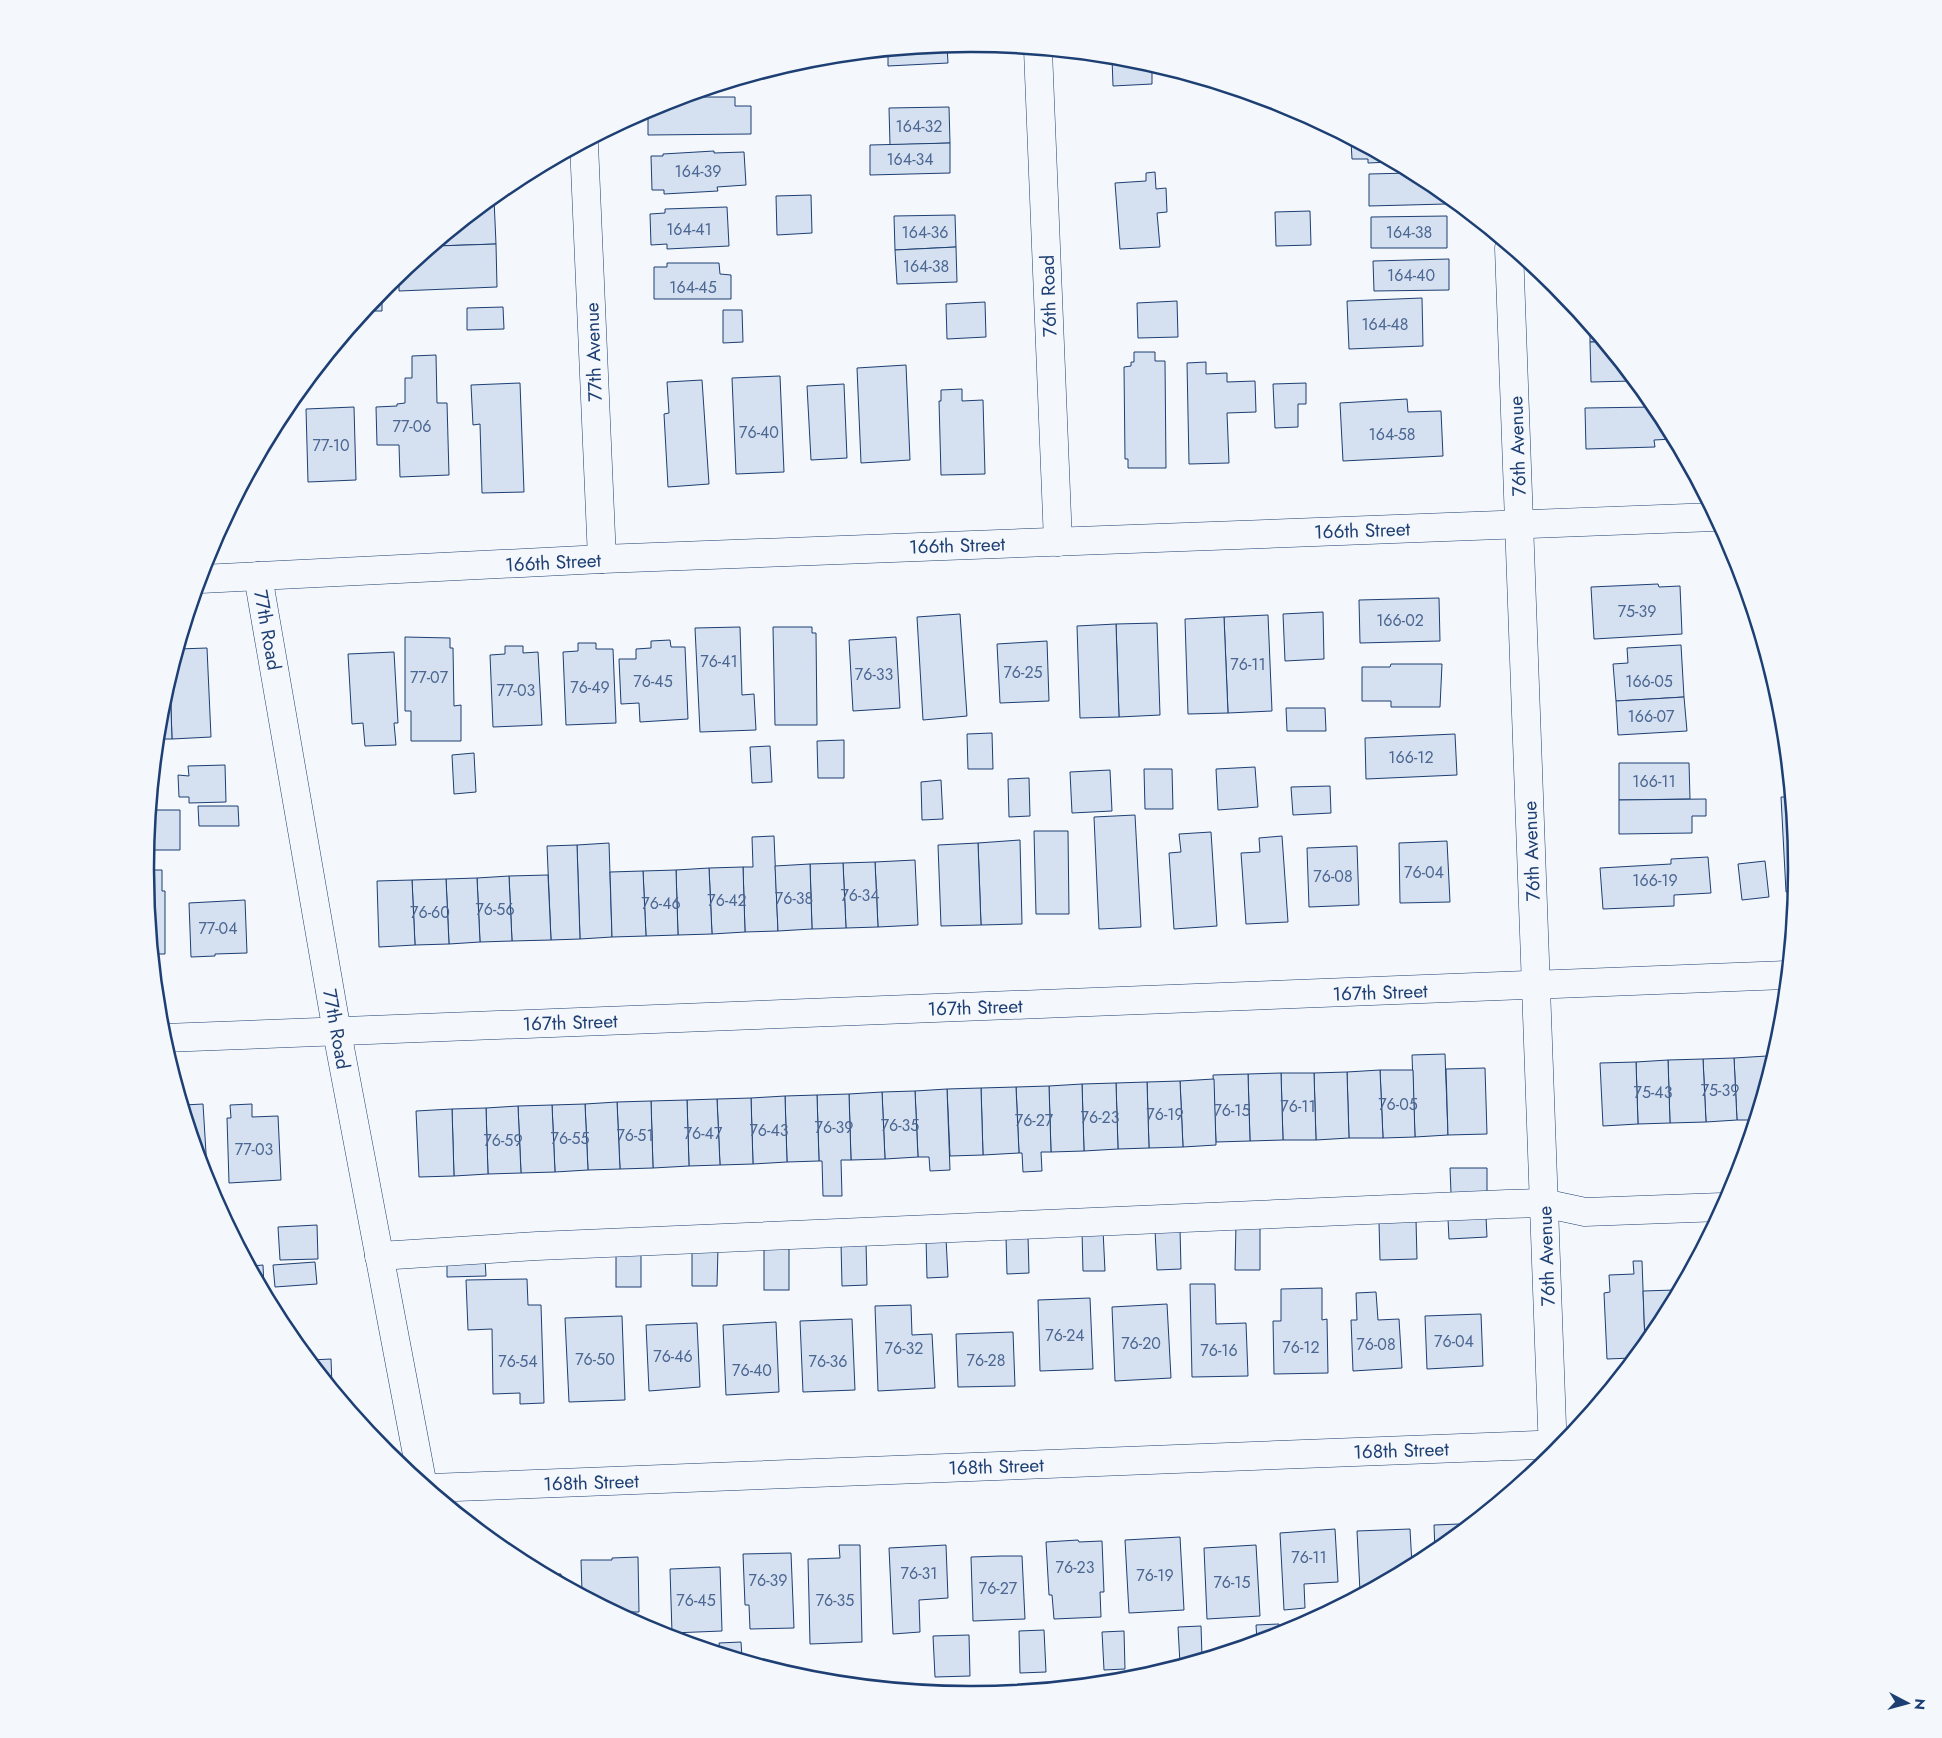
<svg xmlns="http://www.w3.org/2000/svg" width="1942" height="1738" font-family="Jost,sans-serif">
  <rect width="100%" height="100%" fill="#f4f7fb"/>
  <!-- building -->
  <g fill="#d5e0f0" stroke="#1d3f73">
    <polygon points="947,46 948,63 888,66 888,52"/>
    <polygon points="1112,58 1132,60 1162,69 1152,69 1152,84 1113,86"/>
    <polygon points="685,97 735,97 735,106 751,106 751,134 648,135 648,110"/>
    <polygon points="949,107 950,143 890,145 889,108"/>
    <polygon points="1351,141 1390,162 1368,163 1368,159 1352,159"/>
    <polygon points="950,143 950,173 870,175 870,145"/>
    <polygon points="714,151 714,153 744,152 746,185 717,187 718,191 664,194 664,190 652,190 651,156 663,156 663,154"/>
    <polygon points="1155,172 1156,189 1166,188 1167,212 1157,213 1160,247 1120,249 1115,183 1146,181 1146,173"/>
    <polygon points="1410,173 1430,183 1446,196 1446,204 1369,206 1369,174"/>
    <polygon points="811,195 812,233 777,235 776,196"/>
    <polygon points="494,199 496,244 436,246 492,200"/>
    <polygon points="727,207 729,246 667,249 667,244 651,245 650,214 665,213 665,209"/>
    <polygon points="1310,211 1311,245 1276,246 1275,212"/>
    <polygon points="955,215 956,247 895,250 894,216"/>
    <polygon points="1447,216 1447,248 1371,248 1371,217"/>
    <polygon points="496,244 497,287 399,291 399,276 436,246"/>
    <polygon points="956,247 957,282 897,284 895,250"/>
    <polygon points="1449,259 1449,290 1374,291 1373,261"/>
    <polygon points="667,263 719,263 720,274 731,275 731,299 654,299 654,267 667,267"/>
    <polygon points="382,292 382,311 366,311"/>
    <polygon points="1422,298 1423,346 1349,349 1347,301"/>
    <polygon points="1177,301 1178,337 1138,338 1137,303"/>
    <polygon points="985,302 986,337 947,339 946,304"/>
    <polygon points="503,307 504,329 467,330 467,308"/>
    <polygon points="723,310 742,310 743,342 723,343"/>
    <polygon points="1590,328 1601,342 1590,342"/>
    <polygon points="1590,342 1601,342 1633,381 1591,382"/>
    <polygon points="1134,352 1155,352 1155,361 1165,361 1166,468 1128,468 1128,459 1125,459 1124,367 1131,366 1131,362 1134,362"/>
    <polygon points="436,355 437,403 447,403 449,475 400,477 399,445 377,445 376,407 397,406 397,404 405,403 405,378 412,378 412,356"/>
    <polygon points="1206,362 1206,374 1227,373 1227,382 1255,381 1256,412 1227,413 1229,463 1189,464 1187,363"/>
    <polygon points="906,365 910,460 861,463 857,368"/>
    <polygon points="780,376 784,472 736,474 732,378"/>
    <polygon points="702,380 709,484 668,487 664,414 669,413 667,382"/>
    <polygon points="520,383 524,492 482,493 480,424 473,425 471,385"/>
    <polygon points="1306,383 1306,404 1298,404 1298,427 1275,428 1273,384"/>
    <polygon points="844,384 847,458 811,460 807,386"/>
    <polygon points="962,389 962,401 983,400 985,474 941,475 939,401 941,401 941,390"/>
    <polygon points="1407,399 1408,412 1441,411 1443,456 1343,461 1340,403"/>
    <polygon points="354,407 356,480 308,482 306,409"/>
    <polygon points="1654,407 1673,439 1654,440 1655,447 1586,449 1585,408"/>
    <polygon points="1658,584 1659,587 1680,586 1682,634 1594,639 1591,587"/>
    <polygon points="1439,598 1440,641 1360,643 1359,600"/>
    <polygon points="1323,612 1324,659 1285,661 1283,614"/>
    <polygon points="960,614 967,716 923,720 917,617"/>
    <polygon points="1268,615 1272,711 1228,713 1224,617"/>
    <polygon points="1224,617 1228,713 1188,714 1185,619"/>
    <polygon points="1157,623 1160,715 1119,717 1116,624"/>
    <polygon points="1116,624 1119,717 1080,718 1077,626"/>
    <polygon points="740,627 742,695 754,694 756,730 700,732 695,628"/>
    <polygon points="773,627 812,627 812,633 816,633 817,725 775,725"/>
    <polygon points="405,637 450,638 450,648 453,648 454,706 461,705 461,741 411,741 411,711 405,711"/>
    <polygon points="896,637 900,708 853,711 849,640"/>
    <polygon points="670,640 671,647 685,647 688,719 640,722 639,703 621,704 619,659 636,659 636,649 651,648 651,641"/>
    <polygon points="1047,641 1049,701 1000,703 997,644"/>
    <polygon points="578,643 596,643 596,649 613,649 616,723 566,725 563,652 578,651"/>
    <polygon points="1681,645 1684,697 1616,701 1613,664 1628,663 1627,648"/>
    <polygon points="505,646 523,646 523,653 538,652 542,725 493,727 490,655 505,654"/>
    <polygon points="207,648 211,737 172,739 170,680 179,649"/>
    <polygon points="394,652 398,723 394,723 396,745 365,746 363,723 352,724 348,654"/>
    <polygon points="1391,664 1442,664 1440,707 1391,707 1391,701 1362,701 1362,667 1390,667"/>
    <polygon points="170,680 172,739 159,739 162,708"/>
    <polygon points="1684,697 1687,731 1618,735 1616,701"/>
    <polygon points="1286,708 1325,708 1326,731 1287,731"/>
    <polygon points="992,733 993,769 968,769 967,734"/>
    <polygon points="1455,734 1457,775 1366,779 1365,738"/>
    <polygon points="844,740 844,778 818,778 817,741"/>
    <polygon points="770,746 772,782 752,783 750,747"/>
    <polygon points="474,753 476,792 454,794 452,755"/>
    <polygon points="1619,763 1689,763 1690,799 1619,800"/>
    <polygon points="225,765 226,802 189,803 189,797 179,797 178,775 189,776 188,766"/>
    <polygon points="1255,767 1258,807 1218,810 1216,769"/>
    <polygon points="1144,769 1172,769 1173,809 1145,809"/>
    <polygon points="1110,770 1112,811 1072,813 1070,772"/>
    <polygon points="1029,778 1030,816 1009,817 1008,779"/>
    <polygon points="941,780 943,819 922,820 921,782"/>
    <polygon points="1330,786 1331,813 1293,815 1291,787"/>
    <polygon points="1781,797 1789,797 1796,869 1794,892 1786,892"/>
    <polygon points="1706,799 1706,816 1692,816 1692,833 1619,834 1619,800"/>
    <polygon points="198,806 238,806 239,826 199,826"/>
    <polygon points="152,810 180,810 180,850 148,850"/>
    <polygon points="1135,815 1141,927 1099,929 1094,817"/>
    <polygon points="1034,831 1068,831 1069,914 1036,914"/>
    <polygon points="1211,832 1217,926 1174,929 1169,853 1181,852 1179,834"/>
    <polygon points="774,836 778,931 745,932 743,867 753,867 752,837"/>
    <polygon points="1282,836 1288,922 1246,924 1241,853 1260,852 1259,838"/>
    <polygon points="1020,840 1022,924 981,925 978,843"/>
    <polygon points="1447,841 1450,902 1400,903 1399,843"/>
    <polygon points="609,843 612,937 580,939 577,845"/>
    <polygon points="978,843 981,925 941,926 938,845"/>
    <polygon points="577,845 580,939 551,940 547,846"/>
    <polygon points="1357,846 1359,905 1309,907 1307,848"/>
    <polygon points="1708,857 1711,893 1674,895 1674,906 1603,909 1600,868 1671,864 1671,859"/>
    <polygon points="915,860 918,925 878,927 875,862"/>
    <polygon points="1765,861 1769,897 1742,900 1738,864"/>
    <polygon points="875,862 878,927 846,928 843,863"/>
    <polygon points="843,863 846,928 812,929 810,864"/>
    <polygon points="810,864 812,929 778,931 775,866"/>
    <polygon points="743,867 745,932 712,934 709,868"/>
    <polygon points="709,868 712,934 678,935 676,870"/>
    <polygon points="146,870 162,870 162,891 165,891 165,954 154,954"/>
    <polygon points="676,870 678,935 646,936 643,871"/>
    <polygon points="643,871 646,936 612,937 610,872"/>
    <polygon points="548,875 551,940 512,941 509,876"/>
    <polygon points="509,876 512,941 480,942 477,878"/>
    <polygon points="477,878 480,942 449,944 446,879"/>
    <polygon points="446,879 449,944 415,945 412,880"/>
    <polygon points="412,880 415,945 379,947 377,881"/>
    <polygon points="245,900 247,953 215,954 215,956 191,957 189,903"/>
    <polygon points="1445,1054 1448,1135 1415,1137 1412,1055"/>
    <polygon points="1767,1056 1772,1056 1768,1072"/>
    <polygon points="1767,1056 1768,1072 1753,1120 1737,1120 1734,1058"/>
    <polygon points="1734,1058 1737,1120 1706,1122 1703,1059"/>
    <polygon points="1703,1059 1706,1122 1670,1123 1668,1060"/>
    <polygon points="1668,1060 1670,1123 1638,1124 1636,1062"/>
    <polygon points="1636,1062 1638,1124 1603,1126 1600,1063"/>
    <polygon points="1485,1068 1487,1134 1448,1135 1446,1069"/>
    <polygon points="1380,1070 1413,1070 1415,1137 1383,1138"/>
    <polygon points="1380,1070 1383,1138 1349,1138 1347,1072"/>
    <polygon points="1347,1072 1349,1138 1316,1140 1314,1073"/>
    <polygon points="1281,1073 1314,1073 1316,1140 1283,1140"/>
    <polygon points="1281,1073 1283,1140 1250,1141 1248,1074"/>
    <polygon points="1248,1074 1250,1141 1216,1142 1213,1075"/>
    <polygon points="1214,1079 1216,1145 1183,1147 1180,1081"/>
    <polygon points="1180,1081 1183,1147 1149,1148 1147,1082"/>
    <polygon points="1147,1082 1149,1148 1118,1149 1116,1083"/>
    <polygon points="1116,1083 1118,1149 1084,1151 1082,1084"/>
    <polygon points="1082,1084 1084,1151 1051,1152 1049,1086"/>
    <polygon points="1049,1086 1051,1152 1041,1152 1042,1171 1023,1172 1022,1153 1019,1153 1016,1087"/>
    <polygon points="1016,1087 1019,1153 983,1155 981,1088"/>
    <polygon points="981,1088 983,1155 950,1156 947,1089"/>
    <polygon points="947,1089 950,1170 930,1171 929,1157 918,1157 915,1091"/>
    <polygon points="915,1091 918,1157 885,1159 882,1092"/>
    <polygon points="882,1092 885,1159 851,1160 849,1094"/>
    <polygon points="849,1094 851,1160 841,1160 842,1196 823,1196 822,1161 819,1161 817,1095"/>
    <polygon points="817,1095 819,1161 787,1162 785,1096"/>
    <polygon points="785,1096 787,1162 753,1164 751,1098"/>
    <polygon points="751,1098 753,1164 720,1165 717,1099"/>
    <polygon points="717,1099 720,1165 689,1166 687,1100"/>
    <polygon points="687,1100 689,1166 653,1168 651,1101"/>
    <polygon points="651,1101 653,1168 620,1169 617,1102"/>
    <polygon points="617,1102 620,1169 588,1170 585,1104"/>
    <polygon points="203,1104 207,1169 204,1169 184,1105"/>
    <polygon points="252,1104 252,1117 278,1116 281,1180 229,1183 227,1118 231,1118 230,1105"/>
    <polygon points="585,1104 588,1170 555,1172 552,1105"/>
    <polygon points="552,1105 555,1172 521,1173 518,1106"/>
    <polygon points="518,1106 521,1173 488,1174 486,1108"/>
    <polygon points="486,1108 488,1174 454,1176 452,1109"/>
    <polygon points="452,1109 454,1176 419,1177 416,1111"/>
    <polygon points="1450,1168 1487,1168 1487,1192 1451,1193"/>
    <polygon points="1486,1217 1487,1237 1449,1239 1448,1219"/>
    <polygon points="1416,1220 1417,1259 1380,1260 1379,1222"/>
    <polygon points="317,1225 318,1259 280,1260 278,1227"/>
    <polygon points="1236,1225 1260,1225 1260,1270 1235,1270"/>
    <polygon points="1180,1229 1181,1269 1157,1270 1155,1230"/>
    <polygon points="1103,1230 1105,1271 1083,1271 1082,1231"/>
    <polygon points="1028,1236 1029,1273 1007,1274 1006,1237"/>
    <polygon points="926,1238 946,1238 948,1277 927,1278"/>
    <polygon points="866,1242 867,1285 842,1286 841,1243"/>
    <rect x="764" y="1246" width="25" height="44"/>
    <polygon points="692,1247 718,1248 717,1286 692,1286"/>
    <rect x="616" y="1249" width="25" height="38"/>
    <polygon points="485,1259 486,1276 447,1277 447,1260"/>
    <polygon points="1633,1261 1642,1261 1645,1342 1632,1358 1607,1359 1604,1293 1610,1292 1609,1275 1634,1274"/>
    <polygon points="315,1262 317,1284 275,1287 273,1265"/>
    <polygon points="263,1265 264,1288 252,1266"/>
    <polygon points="527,1279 528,1305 541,1305 544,1403 520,1404 520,1393 493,1394 492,1329 468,1330 466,1280"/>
    <polygon points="1190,1284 1215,1284 1216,1324 1246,1323 1248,1376 1192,1377"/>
    <polygon points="1322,1288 1322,1320 1327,1319 1328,1373 1274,1374 1273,1321 1281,1321 1281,1289"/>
    <polygon points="1675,1290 1675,1294 1657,1328 1645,1342 1643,1291"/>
    <polygon points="1376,1292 1378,1320 1399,1319 1402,1368 1353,1371 1351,1320 1357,1320 1356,1293"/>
    <polygon points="1090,1298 1093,1369 1040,1371 1038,1300"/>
    <polygon points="1167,1304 1171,1378 1115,1381 1112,1307"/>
    <polygon points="911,1305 912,1335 932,1334 935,1388 878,1391 875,1306"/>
    <polygon points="1481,1314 1483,1366 1427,1369 1425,1316"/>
    <polygon points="622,1316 625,1400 569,1402 565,1318"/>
    <polygon points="852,1319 855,1390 803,1392 800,1321"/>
    <polygon points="776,1322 779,1392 726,1395 723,1325"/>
    <polygon points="697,1323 700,1387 649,1391 646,1325"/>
    <polygon points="1013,1332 1015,1386 958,1387 956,1334"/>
    <polygon points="331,1359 332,1385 311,1360"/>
    <polygon points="1459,1524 1460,1526 1466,1525 1435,1551 1434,1525"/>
    <polygon points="1335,1529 1338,1582 1304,1584 1305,1608 1284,1610 1280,1533"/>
    <polygon points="1410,1529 1412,1565 1360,1592 1357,1531"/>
    <polygon points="1180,1537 1184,1610 1129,1613 1125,1540"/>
    <polygon points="1078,1540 1079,1542 1102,1541 1104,1592 1100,1592 1101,1617 1054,1619 1052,1595 1049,1595 1046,1542"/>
    <polygon points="839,1545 860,1545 862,1642 810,1644 808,1559 840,1558"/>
    <polygon points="946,1545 948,1598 919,1600 920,1632 893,1634 889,1548"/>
    <polygon points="1256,1545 1260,1616 1207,1619 1204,1548"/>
    <polygon points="791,1553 794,1628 750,1629 749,1605 745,1605 743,1554"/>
    <polygon points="1001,1556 1022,1556 1025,1619 973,1621 971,1557"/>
    <polygon points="638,1557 639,1612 618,1612 582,1592 581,1560 612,1560 612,1558"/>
    <polygon points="720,1567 722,1631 672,1633 670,1569"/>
    <polygon points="549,1574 561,1574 561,1581"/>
    <polygon points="1279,1624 1279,1634 1257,1641 1256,1625"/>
    <polygon points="1201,1626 1202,1657 1180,1664 1178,1627"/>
    <polygon points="1044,1630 1046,1672 1020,1673 1019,1631"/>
    <polygon points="1124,1631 1125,1669 1104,1670 1102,1632"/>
    <polygon points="969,1635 970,1676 935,1677 933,1636"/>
    <polygon points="741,1642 742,1658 720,1651 719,1643"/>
  </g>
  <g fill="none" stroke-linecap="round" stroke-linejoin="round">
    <!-- minor casing -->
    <g stroke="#1d3f73" stroke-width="29">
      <g id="minor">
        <polyline points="1038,50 1058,542"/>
        <polyline points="584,144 602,559"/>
        <polyline points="1509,248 1553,1453"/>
        <polyline points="258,576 337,1032 422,1481"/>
        <polyline points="201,579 602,559 1714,517"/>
        <polyline points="164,1038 1786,975"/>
        <polyline points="379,1256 537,1246 1507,1204 1543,1203 1585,1212 1722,1207"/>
        <polyline points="430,1488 1562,1444"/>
      </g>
    </g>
    <!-- minor -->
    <use href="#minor" stroke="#f4f7fb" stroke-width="28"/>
  </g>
  <g text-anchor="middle" stroke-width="4" stroke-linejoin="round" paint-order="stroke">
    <!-- number labels -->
    <g font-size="16" fill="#4b6792">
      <text x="919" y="132">164-32</text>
      <text x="910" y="165">164-34</text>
      <text x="698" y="177">164-39</text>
      <text x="689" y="235">164-41</text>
      <text x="925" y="238">164-36</text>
      <text x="1409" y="238">164-38</text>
      <text x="926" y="272">164-38</text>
      <text x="1411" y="281">164-40</text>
      <text x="693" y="293">164-45</text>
      <text x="1385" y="330">164-48</text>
      <text x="412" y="432">77-06</text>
      <text x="759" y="438">76-40</text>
      <text x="1392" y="440">164-58</text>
      <text x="331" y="451">77-10</text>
      <text x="1637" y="617">75-39</text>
      <text x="1400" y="626">166-02</text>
      <text x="719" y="667">76-41</text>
      <text x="1248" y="670">76-11</text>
      <text x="1023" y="678">76-25</text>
      <text x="874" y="680">76-33</text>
      <text x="429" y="683">77-07</text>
      <text x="653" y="687">76-45</text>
      <text x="1649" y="687">166-05</text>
      <text x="590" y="693">76-49</text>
      <text x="516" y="696">77-03</text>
      <text x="1651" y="722">166-07</text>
      <text x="1411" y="763">166-12</text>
      <text x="1654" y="787">166-11</text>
      <text x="1424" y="878">76-04</text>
      <text x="1333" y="882">76-08</text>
      <text x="1655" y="886">166-19</text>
      <text x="860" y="901">76-34</text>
      <text x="794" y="904">76-38</text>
      <text x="727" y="906">76-42</text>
      <text x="661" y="909">76-46</text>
      <text x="495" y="915">76-56</text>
      <text x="430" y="918">76-60</text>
      <text x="218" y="934">77-04</text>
      <text x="1720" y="1096">75-39</text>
      <text x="1653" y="1098">75-43</text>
      <text x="1398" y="1110">76-05</text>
      <text x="1298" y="1112">76-11</text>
      <text x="1232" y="1116">76-15</text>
      <text x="1165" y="1120">76-19</text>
      <text x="1100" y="1123">76-23</text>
      <text x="1034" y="1126">76-27</text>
      <text x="900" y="1131">76-35</text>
      <text x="834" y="1133">76-39</text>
      <text x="769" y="1136">76-43</text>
      <text x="703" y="1139">76-47</text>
      <text x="635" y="1141">76-51</text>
      <text x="570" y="1144">76-55</text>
      <text x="503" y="1146">76-59</text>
      <text x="254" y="1155">77-03</text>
      <text x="1065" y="1341">76-24</text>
      <text x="1454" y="1347">76-04</text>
      <text x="1141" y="1349">76-20</text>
      <text x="1376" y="1350">76-08</text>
      <text x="1301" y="1353">76-12</text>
      <text x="904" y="1354">76-32</text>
      <text x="1219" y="1356">76-16</text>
      <text x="673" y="1362">76-46</text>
      <text x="595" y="1365">76-50</text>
      <text x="986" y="1366">76-28</text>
      <text x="518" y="1367">76-54</text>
      <text x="828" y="1367">76-36</text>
      <text x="752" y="1376">76-40</text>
      <text x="1309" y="1563">76-11</text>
      <text x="1075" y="1573">76-23</text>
      <text x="919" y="1579">76-31</text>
      <text x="1155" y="1581">76-19</text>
      <text x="768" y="1586">76-39</text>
      <text x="1232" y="1588">76-15</text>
      <text x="998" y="1594">76-27</text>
      <text x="696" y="1606">76-45</text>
      <text x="835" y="1606">76-35</text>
    </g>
    <!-- street labels -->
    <g font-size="19" fill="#1d3f73" stroke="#f4f7fb">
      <text transform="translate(1048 296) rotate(-92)" y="7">76th Road</text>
      <text transform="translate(593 352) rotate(-92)" y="7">77th Avenue</text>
      <text transform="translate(1517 446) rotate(-92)" y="7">76th Avenue</text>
      <text transform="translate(1362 530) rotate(-2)" y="7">166th Street</text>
      <text transform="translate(957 545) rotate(-2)" y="7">166th Street</text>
      <text transform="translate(553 562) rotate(-3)" y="7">166th Street</text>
      <text transform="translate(268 630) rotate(80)" y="7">77th Road</text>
      <text transform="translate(1531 851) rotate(-92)" y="7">76th Avenue</text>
      <text transform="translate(1380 992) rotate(-2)" y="7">167th Street</text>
      <text transform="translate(975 1007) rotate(-2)" y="7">167th Street</text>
      <text transform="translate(570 1022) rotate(-2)" y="7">167th Street</text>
      <text transform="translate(337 1029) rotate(80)" y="7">77th Road</text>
      <text transform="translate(1546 1256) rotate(-92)" y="7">76th Avenue</text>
      <text transform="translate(1401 1450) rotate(-2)" y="7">168th Street</text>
      <text transform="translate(996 1466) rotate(-2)" y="7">168th Street</text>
      <text transform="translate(591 1482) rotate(-2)" y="7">168th Street</text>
    </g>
  </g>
  <!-- crop -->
  <path d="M0 0H1942V1738H0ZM970 52H972A816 816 0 0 1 1788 868V870A816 816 0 0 1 972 1686H970A816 816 0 0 1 154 870V868A816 816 0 0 1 970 52Z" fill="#f4f7fb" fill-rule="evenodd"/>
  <path fill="none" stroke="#1d3f73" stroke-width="2.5" d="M970 52H972A816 816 0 0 1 1788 868V870A816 816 0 0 1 972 1686H970A816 816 0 0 1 154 870V868A816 816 0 0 1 970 52Z"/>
  <!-- north arrow -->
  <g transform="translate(1907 1703) rotate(96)" stroke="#f4f7fb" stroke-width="4" paint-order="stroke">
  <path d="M0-4L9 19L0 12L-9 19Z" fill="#1d3f73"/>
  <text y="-8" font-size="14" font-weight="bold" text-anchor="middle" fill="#1d3f73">N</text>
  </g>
</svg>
